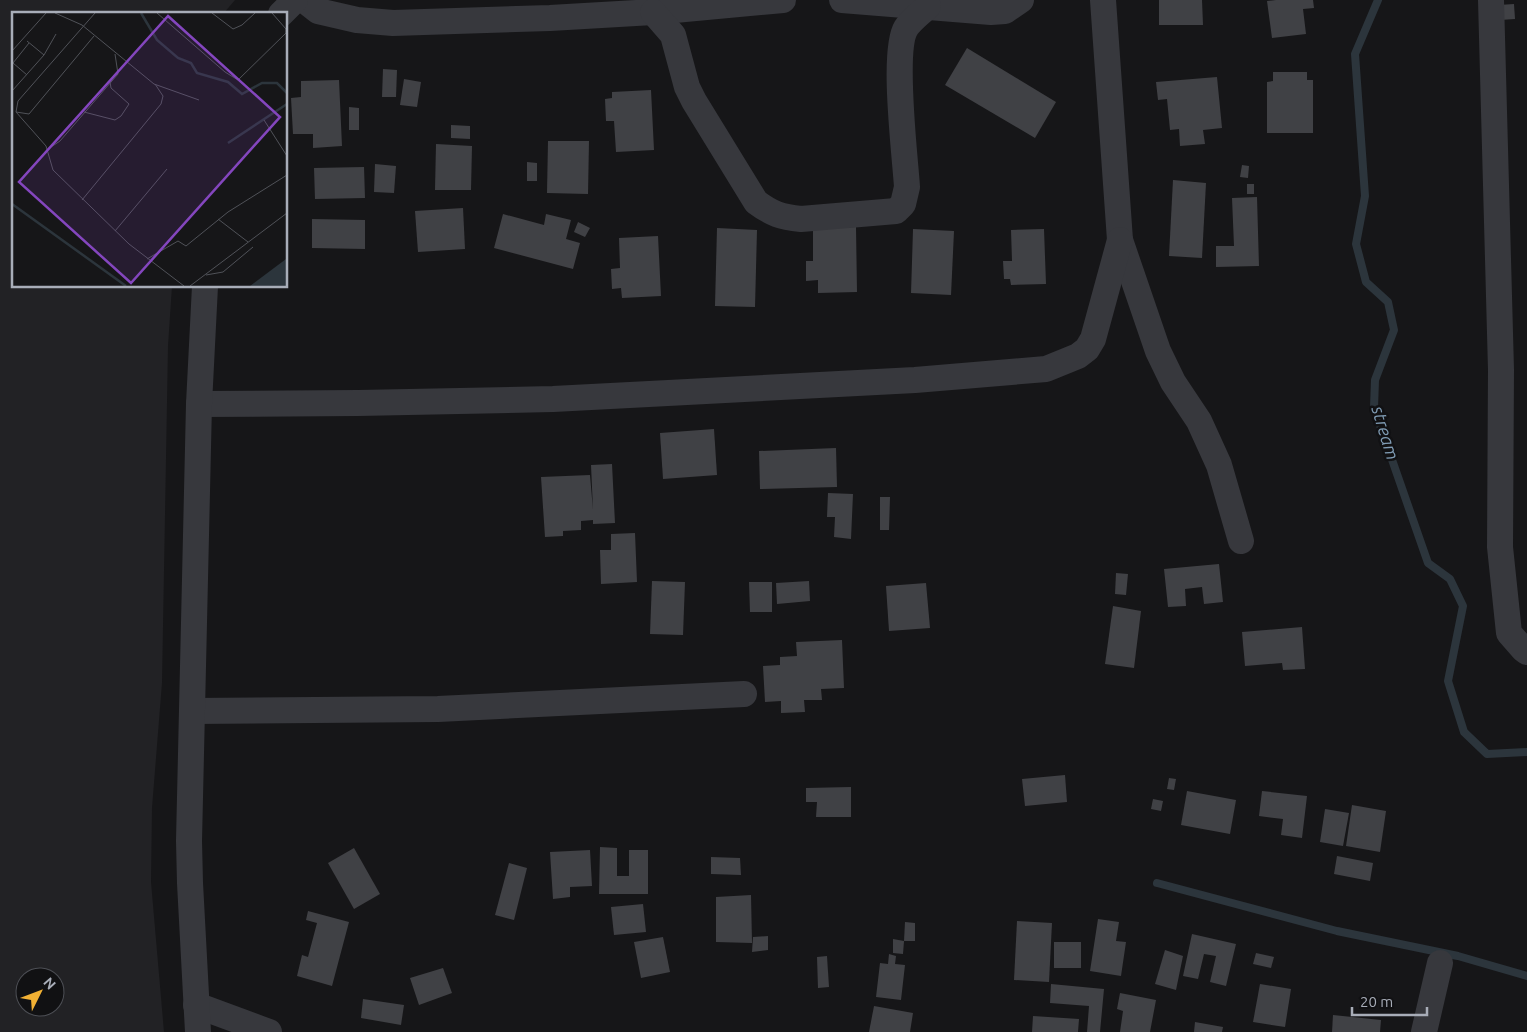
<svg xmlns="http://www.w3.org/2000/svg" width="1527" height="1032" font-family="Ubuntu,sans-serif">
  <rect width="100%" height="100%" fill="#161618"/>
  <!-- built -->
  <path fill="#222225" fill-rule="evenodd" d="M0,0H235L223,14H14V286H172L168,346L162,683L152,808L151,882L164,1032H0ZM25,977H55V1007H25Z"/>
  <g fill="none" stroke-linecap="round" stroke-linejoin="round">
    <!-- stream -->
    <g stroke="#2c353c" stroke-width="8">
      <polyline points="1378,0 1355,54 1365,196 1356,244 1366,282 1388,302 1394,330 1375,380 1374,408 1428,563 1450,579 1463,606 1448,681 1464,732 1487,754 1527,752"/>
      <polyline points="1157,883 1337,931 1458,956 1527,976"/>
    </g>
  </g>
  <!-- building -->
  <g fill="#404145">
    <polygon points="1159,0 1202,0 1203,25 1159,25"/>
    <polygon points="1276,0 1313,0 1314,8 1303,9 1306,34 1272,38 1267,1"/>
    <polygon points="1514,4 1515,19 1500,20 1499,5"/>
    <polygon points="967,48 1056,102 1035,138 945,85"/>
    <polygon points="383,69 397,70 396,97 382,97"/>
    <polygon points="1273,72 1307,72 1307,80 1313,80 1313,133 1267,133 1267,82 1273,81"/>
    <polygon points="1217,77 1222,128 1203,130 1205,144 1180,146 1179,129 1170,130 1167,99 1158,100 1156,82"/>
    <polygon points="404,79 421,82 417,107 400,105"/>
    <polygon points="339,80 342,146 313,148 313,134 293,134 291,98 301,97 301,81"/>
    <polygon points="651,90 654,150 616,152 614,121 606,121 605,99 612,98 612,92"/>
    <polygon points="349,107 359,108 359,130 349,130"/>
    <polygon points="451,125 470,126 470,139 451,138"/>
    <polygon points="548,141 589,141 588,194 547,193"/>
    <polygon points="436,144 472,146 471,190 435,190"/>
    <polygon points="527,162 537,163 537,181 527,181"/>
    <polygon points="375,164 396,166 394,193 374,192"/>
    <polygon points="1242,165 1249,166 1248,178 1240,177"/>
    <polygon points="364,167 365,198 315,199 314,168"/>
    <polygon points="1173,180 1206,183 1202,258 1169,256"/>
    <rect x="1247" y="184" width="7" height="10"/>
    <polygon points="1257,197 1259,266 1216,267 1216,246 1234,246 1232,198"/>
    <polygon points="463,208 465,249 418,252 415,211"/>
    <polygon points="503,214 544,225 546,214 571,220 566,239 580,243 573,269 494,248"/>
    <polygon points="312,219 365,220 365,249 312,248"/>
    <polygon points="578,222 590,228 585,237 574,232"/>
    <polygon points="856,227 857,292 818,293 818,280 806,281 806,261 813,261 813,228"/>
    <polygon points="717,228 757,230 755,307 715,306"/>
    <polygon points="913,229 954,231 951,295 911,293"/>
    <polygon points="1044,229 1046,284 1011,285 1010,279 1004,279 1003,261 1012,261 1011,230"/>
    <polygon points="658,236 661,296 622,298 621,288 612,289 611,269 620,268 619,238"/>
    <polygon points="714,429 717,475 663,479 660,433"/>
    <polygon points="836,448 837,487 760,489 759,451"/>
    <polygon points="612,464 615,523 593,524 593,520 581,521 581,530 563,531 563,536 545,537 541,477 590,475 593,510 591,465"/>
    <polygon points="828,493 853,494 851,539 834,537 835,517 827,517"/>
    <polygon points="880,497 890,497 889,530 880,530"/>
    <polygon points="635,533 637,582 601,584 600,550 611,550 611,534"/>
    <polygon points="1219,564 1223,602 1204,604 1202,587 1185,589 1186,606 1168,607 1164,569"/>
    <polygon points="1116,573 1128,574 1126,595 1115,594"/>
    <polygon points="652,581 685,582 683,635 650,634"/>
    <polygon points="809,581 810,601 777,604 776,583"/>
    <polygon points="749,582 772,582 772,612 750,612"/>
    <polygon points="926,583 930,628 889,631 886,586"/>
    <polygon points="1113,606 1141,611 1134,668 1105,664"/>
    <polygon points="1302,627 1305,669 1283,670 1282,663 1245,666 1242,632"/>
    <polygon points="842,640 844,688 821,689 822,700 804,700 805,712 781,713 781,701 765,702 763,666 780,665 780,657 797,656 796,642"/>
    <polygon points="1065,775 1067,802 1025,806 1022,779"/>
    <polygon points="1169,778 1176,779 1174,790 1167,789"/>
    <polygon points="851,787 851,817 816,817 817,802 806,802 806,788"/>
    <polygon points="1187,791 1236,800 1230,834 1181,825"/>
    <polygon points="1262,791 1307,796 1302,838 1281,835 1283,819 1259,816"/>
    <polygon points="1153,799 1163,801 1161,811 1151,809"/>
    <polygon points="1352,805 1386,811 1380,852 1346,846"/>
    <polygon points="1325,809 1349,813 1343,846 1320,842"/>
    <polygon points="600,847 617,848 617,876 629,876 629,850 648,850 648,894 599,894"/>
    <polygon points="354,848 380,894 354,909 328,863"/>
    <polygon points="590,850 592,886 570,887 570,897 553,899 550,852"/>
    <polygon points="1337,856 1373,863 1370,881 1334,874"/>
    <polygon points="711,857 740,858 741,875 711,874"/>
    <polygon points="509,863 527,868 514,920 495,915"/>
    <polygon points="751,895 752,943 716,942 716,897"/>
    <polygon points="643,904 646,932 614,935 611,907"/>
    <polygon points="308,911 349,922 332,986 297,976 302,955 308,957 317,923 306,920"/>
    <polygon points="1098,919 1119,922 1116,941 1126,942 1121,976 1090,971"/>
    <polygon points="1017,921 1052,923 1049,982 1014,980"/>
    <polygon points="905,922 915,923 915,941 904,941"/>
    <polygon points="1192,934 1236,944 1226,986 1210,982 1216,956 1204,954 1198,979 1183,976"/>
    <polygon points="768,936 768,950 752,952 753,937"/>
    <polygon points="663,937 670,972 641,978 634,942"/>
    <polygon points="893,939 904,941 903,954 893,953"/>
    <rect x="1054" y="942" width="27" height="26"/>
    <polygon points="1165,950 1183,956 1176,990 1155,984"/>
    <polygon points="1256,953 1274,957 1271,968 1253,964"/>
    <polygon points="889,954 896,956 895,964 905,965 901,1000 876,997 880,963 888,964"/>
    <polygon points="827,956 829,987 818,988 817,957"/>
    <polygon points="443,968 452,993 419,1005 410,978"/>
    <polygon points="1051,984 1104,989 1100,1032 1087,1032 1089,1006 1050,1003"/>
    <polygon points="1260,984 1291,989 1285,1027 1253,1022"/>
    <polygon points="1120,993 1156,1000 1150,1032 1120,1032 1123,1011 1117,1009"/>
    <polygon points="363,999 404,1005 401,1025 361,1018"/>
    <polygon points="874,1006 913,1013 910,1032 869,1032"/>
    <polygon points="1333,1015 1381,1020 1380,1032 1332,1032"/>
    <polygon points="1033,1016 1079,1019 1078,1032 1032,1032"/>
    <polygon points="1195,1022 1223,1027 1222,1032 1194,1032"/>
  </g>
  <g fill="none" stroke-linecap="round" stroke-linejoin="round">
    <!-- street -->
    <g stroke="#37383d" stroke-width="26">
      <polyline points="304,0 318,11 357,20 393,23 550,18 653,12 783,0"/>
      <polyline points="842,0 991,12 1005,11 1021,0"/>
      <polyline points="1103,0 1120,240 1158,351 1173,382 1199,421 1219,465 1241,541"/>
      <polyline points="1491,0 1501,370 1500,547 1509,633 1523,649 1527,652"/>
      <path d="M653,12L673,35L687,87L694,101L756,202C772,214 781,217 801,219L896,211L903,204L907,187C905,155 892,51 906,28C911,20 921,13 928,6"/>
      <polyline points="281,14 295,0"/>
      <polyline points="199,404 358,403 553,399 915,380 1046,369 1078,356 1087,349 1093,339 1120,240"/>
      <polyline points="192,711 438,709 744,694"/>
      <polyline points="196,1005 269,1032"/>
      <polyline points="198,1032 190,883 189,841 199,404 205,286"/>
      <polyline points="1424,1032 1440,963"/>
    </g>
  </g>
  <g text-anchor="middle" stroke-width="5" stroke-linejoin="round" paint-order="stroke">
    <!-- water labels -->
    <g font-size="18" font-style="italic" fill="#7f9bb3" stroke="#111113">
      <text transform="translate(1385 433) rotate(73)" y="6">stream</text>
    </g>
  </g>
  <!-- overview -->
  <g transform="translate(12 12)">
    <rect width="275" height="275" fill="#161618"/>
    <path d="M275,246V274H238L274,247Z" fill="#2c353c"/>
    <path fill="none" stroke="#2c353c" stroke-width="2.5" d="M129,1L145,28L166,46L179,51L185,61L216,70L230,82L250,71H265L275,81M216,131L275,92M0,192L114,274"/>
    <path fill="none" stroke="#505258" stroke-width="1" d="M43,1L70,13L142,72L187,88M83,1L6,89L4,100L34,134L41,158L117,232L172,274M145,1L213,60L226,68L274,21V17L260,1M200,1L221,17L230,13L243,1M15,29L32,43M0,39L34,1M15,63L1,51L17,31M0,79L32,43L44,22M4,100L17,102L82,24M72,100L103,108L109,104L117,92L99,76L98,70M252,108L275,144M36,137L48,129L106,62L103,42M70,188L149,92L151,84L143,72M206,207L236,230M103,219L155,157M135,247L166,229L174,234L216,200L275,163M194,263L211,260L241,235M178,274L275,201"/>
    <path fill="#8446be" fill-opacity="0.15" stroke="#8446be" stroke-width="2.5" d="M156,4L268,105L119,271L7,170Z"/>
    <rect width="275" height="275" fill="none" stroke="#a8adb8" stroke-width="2.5"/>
  </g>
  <!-- north arrow -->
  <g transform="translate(40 992) rotate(48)"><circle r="24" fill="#111113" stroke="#4d4f55"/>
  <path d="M0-4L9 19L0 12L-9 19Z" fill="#f2b134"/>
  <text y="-8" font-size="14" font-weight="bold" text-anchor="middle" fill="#a8adb8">N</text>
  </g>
  <!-- scale -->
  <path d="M1352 1007v8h75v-8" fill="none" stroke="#a8adb8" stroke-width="2.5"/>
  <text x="1360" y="1007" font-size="15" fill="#a8adb8" stroke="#111113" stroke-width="4" paint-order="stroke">20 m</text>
</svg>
